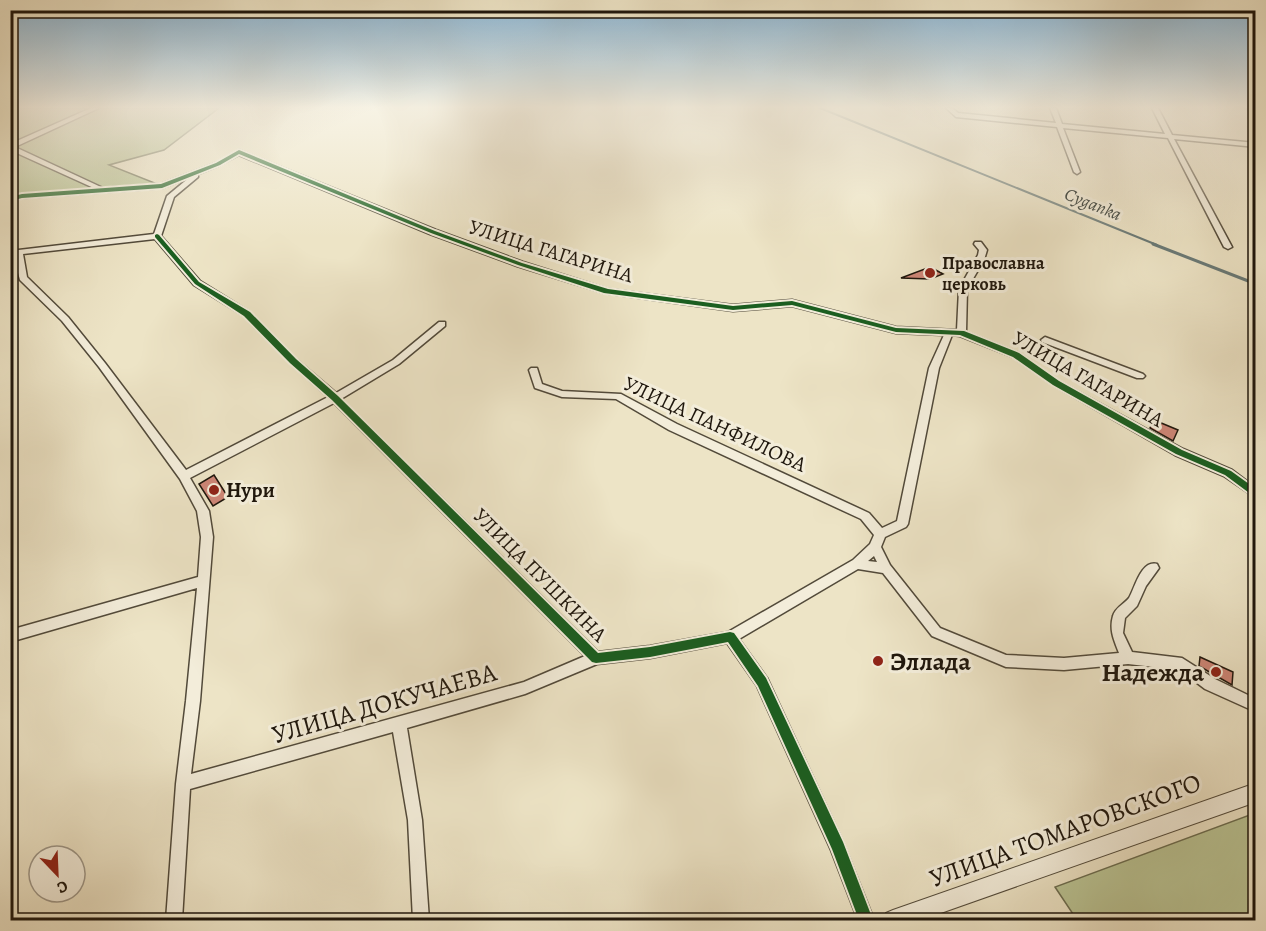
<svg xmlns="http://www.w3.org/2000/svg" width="1266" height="931" font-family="Alegreya,serif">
  <rect width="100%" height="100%" fill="#ede4c6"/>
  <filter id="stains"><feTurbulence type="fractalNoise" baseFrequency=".00333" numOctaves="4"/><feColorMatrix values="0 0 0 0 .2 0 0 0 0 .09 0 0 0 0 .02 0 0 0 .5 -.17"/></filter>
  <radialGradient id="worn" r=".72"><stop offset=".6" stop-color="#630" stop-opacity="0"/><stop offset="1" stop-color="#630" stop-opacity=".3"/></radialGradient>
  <!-- green -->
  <g fill="#bac494" stroke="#6c6d50" stroke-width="1.5">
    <polygon points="11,108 219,108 164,150 109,165 162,186 23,196 11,199"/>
    <polygon points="1255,813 1255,920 1077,920 1055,887"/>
  </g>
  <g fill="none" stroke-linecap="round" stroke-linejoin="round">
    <!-- stream-far1 -->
    <polyline stroke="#6a7a77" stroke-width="2" points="820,108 1157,245"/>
    <!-- stream -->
    <polyline stroke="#6a7a77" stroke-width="3" points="1153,244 1256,284"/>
  </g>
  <!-- building -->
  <g fill="#ce8677" stroke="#1e160c" stroke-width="1.5">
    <polygon points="930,267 943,274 930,279 901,278"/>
    <polygon points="1154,420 1178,430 1173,441 1150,428"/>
    <polygon points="214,475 228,497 213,506 199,484"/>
    <polygon points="1200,657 1233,672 1232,685 1199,666"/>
  </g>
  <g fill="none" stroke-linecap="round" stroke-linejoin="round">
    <!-- minor casing -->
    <g stroke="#524a3a" stroke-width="3">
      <g id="minor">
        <path d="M91,108H99L15,147L103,188L161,184L216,163L239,150L436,230L523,262L608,289L733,305L792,300L896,327L957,330L959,289L978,255L979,250L974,244L975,242H981L987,250L984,260L967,289L966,332L1019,353L1059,381L1183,449L1232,470L1256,488V498L1224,476L1175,455L1053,385L1013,357L960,336L952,335L939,368L908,524L906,527L885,537L881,547L890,565L940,628L1006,655L1064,658L1119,653C1114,640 1109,630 1113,616C1115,608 1124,604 1129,598C1135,588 1141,560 1157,564L1159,568L1146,586L1137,606L1125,618L1123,633L1132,652L1182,658L1215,679L1256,699V712L1205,689L1180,670L1128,664L1064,670L1006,667L932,636L883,573L858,569L739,639L767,678L843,842L874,920H858L831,850L757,686L727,643L650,658L597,664L525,694L407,728L422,820L429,920H413L408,820L393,732L190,789L182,920H166L176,784L186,701L197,588L10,642V630L198,577L201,537L197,511L180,479L99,367L62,321L20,280L15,262V255H10V251L154,234L167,196L190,177L162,188L22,198L10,201V197L22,194L96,189L10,150V144ZM239,155L430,234L517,266L604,293L733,311L792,306L896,333L944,335L929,368L897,521L882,528L869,513L677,424L621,394L562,391L542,384L537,368H531L529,370L535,388L562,397L616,399L669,430L861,519L874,535L870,544L853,560L728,632L650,646L598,652L341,399L399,364L445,326V322H439L393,360L336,393L296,359L250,312L200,281L161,236L174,197L198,177V174L220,165ZM155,239L194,285L244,316L290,363L328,397L186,470L105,363L68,317L27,277L23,254ZM334,403L585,656L524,682L191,774L200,701L213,537L209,511L190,478ZM874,556L877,562L868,561Z"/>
        <polygon points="946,108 952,108 958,113 1056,123 1050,108 1056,108 1062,124 1165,134 1152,108 1158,108 1172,135 1256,143 1256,147 1174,139 1232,247 1228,249 1224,247 1168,138 1063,128 1080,172 1077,174 1074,172 1057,127 956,117"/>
        <polygon points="1247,108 1253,108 1256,111 1256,117"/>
        <polygon points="1045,337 1143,374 1145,376 1143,378 1137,378 1042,342 1041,340"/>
      </g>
    </g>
    <!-- tertiary casing -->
    <g stroke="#524a3a" stroke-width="2">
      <polygon id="tertiary" points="1256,783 1256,802 921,920 883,920 886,913 893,910"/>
    </g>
    <!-- minor -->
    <use href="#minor" fill="#f3edda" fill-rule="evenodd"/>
    <!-- tertiary -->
    <use href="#tertiary" fill="#f3edda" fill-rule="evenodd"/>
    <!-- cycleway casing -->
    <g stroke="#f3edda" stroke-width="4">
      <g id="cycleway">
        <polygon points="239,150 435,231 522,263 608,289 733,306 792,301 896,328 964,331 1019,353 1059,381 1182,450 1231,471 1256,489 1256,498 1225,475 1176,454 1053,385 1013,357 960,335 896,332 792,305 733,310 604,293 518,265 431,233 239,154 220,165 162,188 22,198 10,201 10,197 22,194 161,184 216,163"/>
        <polygon points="157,234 159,235 199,282 250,312 296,359 338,396 598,653 650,647 730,632 734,633 766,678 843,842 873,920 859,920 832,849 758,686 728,642 650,657 596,663 592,662 332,400 290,363 244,316 195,284 155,237 155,235"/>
      </g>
    </g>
    <!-- cycleway -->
    <use href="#cycleway" fill="#1b5e20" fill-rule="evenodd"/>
  </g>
  <!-- sky -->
  <linearGradient id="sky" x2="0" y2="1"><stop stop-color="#8ab7d7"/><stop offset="0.45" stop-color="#f7f3e5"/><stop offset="1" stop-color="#f7f3e5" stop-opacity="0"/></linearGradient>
  <rect width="1266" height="238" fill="url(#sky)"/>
  <!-- markers -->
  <g fill="#8f2418" stroke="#f3edda" stroke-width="2">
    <circle cx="930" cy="273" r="6"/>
    <circle cx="214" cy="490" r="6"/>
    <circle cx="878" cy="661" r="6"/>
    <circle cx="1216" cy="672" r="6"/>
  </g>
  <g text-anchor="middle" stroke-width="6" stroke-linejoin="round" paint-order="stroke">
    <!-- far-water labels -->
    <g font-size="18" font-style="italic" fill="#4a504a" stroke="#f3edda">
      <text transform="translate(1093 204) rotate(22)" y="6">Cyganka</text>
    </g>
    <!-- far-poi labels -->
    <g font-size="18" font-weight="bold" fill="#1e160c" stroke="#f3edda" text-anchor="start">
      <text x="942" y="269">Православна<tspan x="942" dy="21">церковь</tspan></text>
    </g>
    <!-- street labels -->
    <g font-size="21" fill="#1e160c" stroke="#f3edda">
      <text transform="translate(551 251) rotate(17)" y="7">УЛИЦА ГАГАРИНА</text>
      <text transform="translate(1088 379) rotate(30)" y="7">УЛИЦА ГАГАРИНА</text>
      <text transform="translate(715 424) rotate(25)" y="7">УЛИЦА ПАНФИЛОВА</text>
      <text transform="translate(540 575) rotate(45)" y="7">УЛИЦА ПУШКИНА</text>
    </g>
    <!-- poi labels -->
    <g font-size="21" font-weight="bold" fill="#1e160c" stroke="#f3edda" text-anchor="start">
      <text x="226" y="497">Нури</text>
    </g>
    <!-- near-poi labels -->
    <g font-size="26" font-weight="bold" fill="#1e160c" stroke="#f3edda" text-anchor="start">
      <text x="890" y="670">Эллада</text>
      <text x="1204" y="681" text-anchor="end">Надежда</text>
    </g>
    <!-- near-street labels -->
    <g font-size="26" fill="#1e160c" stroke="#f3edda">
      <text transform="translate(384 703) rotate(-16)" y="9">УЛИЦА ДОКУЧАЕВА</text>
      <text transform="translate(1065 830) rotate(-20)" y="9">УЛИЦА ТОМАРОВСКОГО</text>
    </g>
  </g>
  <!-- margin -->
  <rect width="1266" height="931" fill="none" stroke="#ede4c6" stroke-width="36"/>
  <rect x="12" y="12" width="1242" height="907" fill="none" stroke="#1e160c" stroke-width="3"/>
  <rect x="18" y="18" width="1230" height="895" fill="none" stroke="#1e160c" stroke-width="1.5"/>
  <!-- north arrow -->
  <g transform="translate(57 874) rotate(157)"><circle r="28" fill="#f3edda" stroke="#9e9788" stroke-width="1.5"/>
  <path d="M0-4.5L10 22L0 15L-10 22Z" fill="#8f2418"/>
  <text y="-9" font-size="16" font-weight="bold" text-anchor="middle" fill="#1e160c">С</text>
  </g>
  <rect width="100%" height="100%" filter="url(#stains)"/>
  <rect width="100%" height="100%" fill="url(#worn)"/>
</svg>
